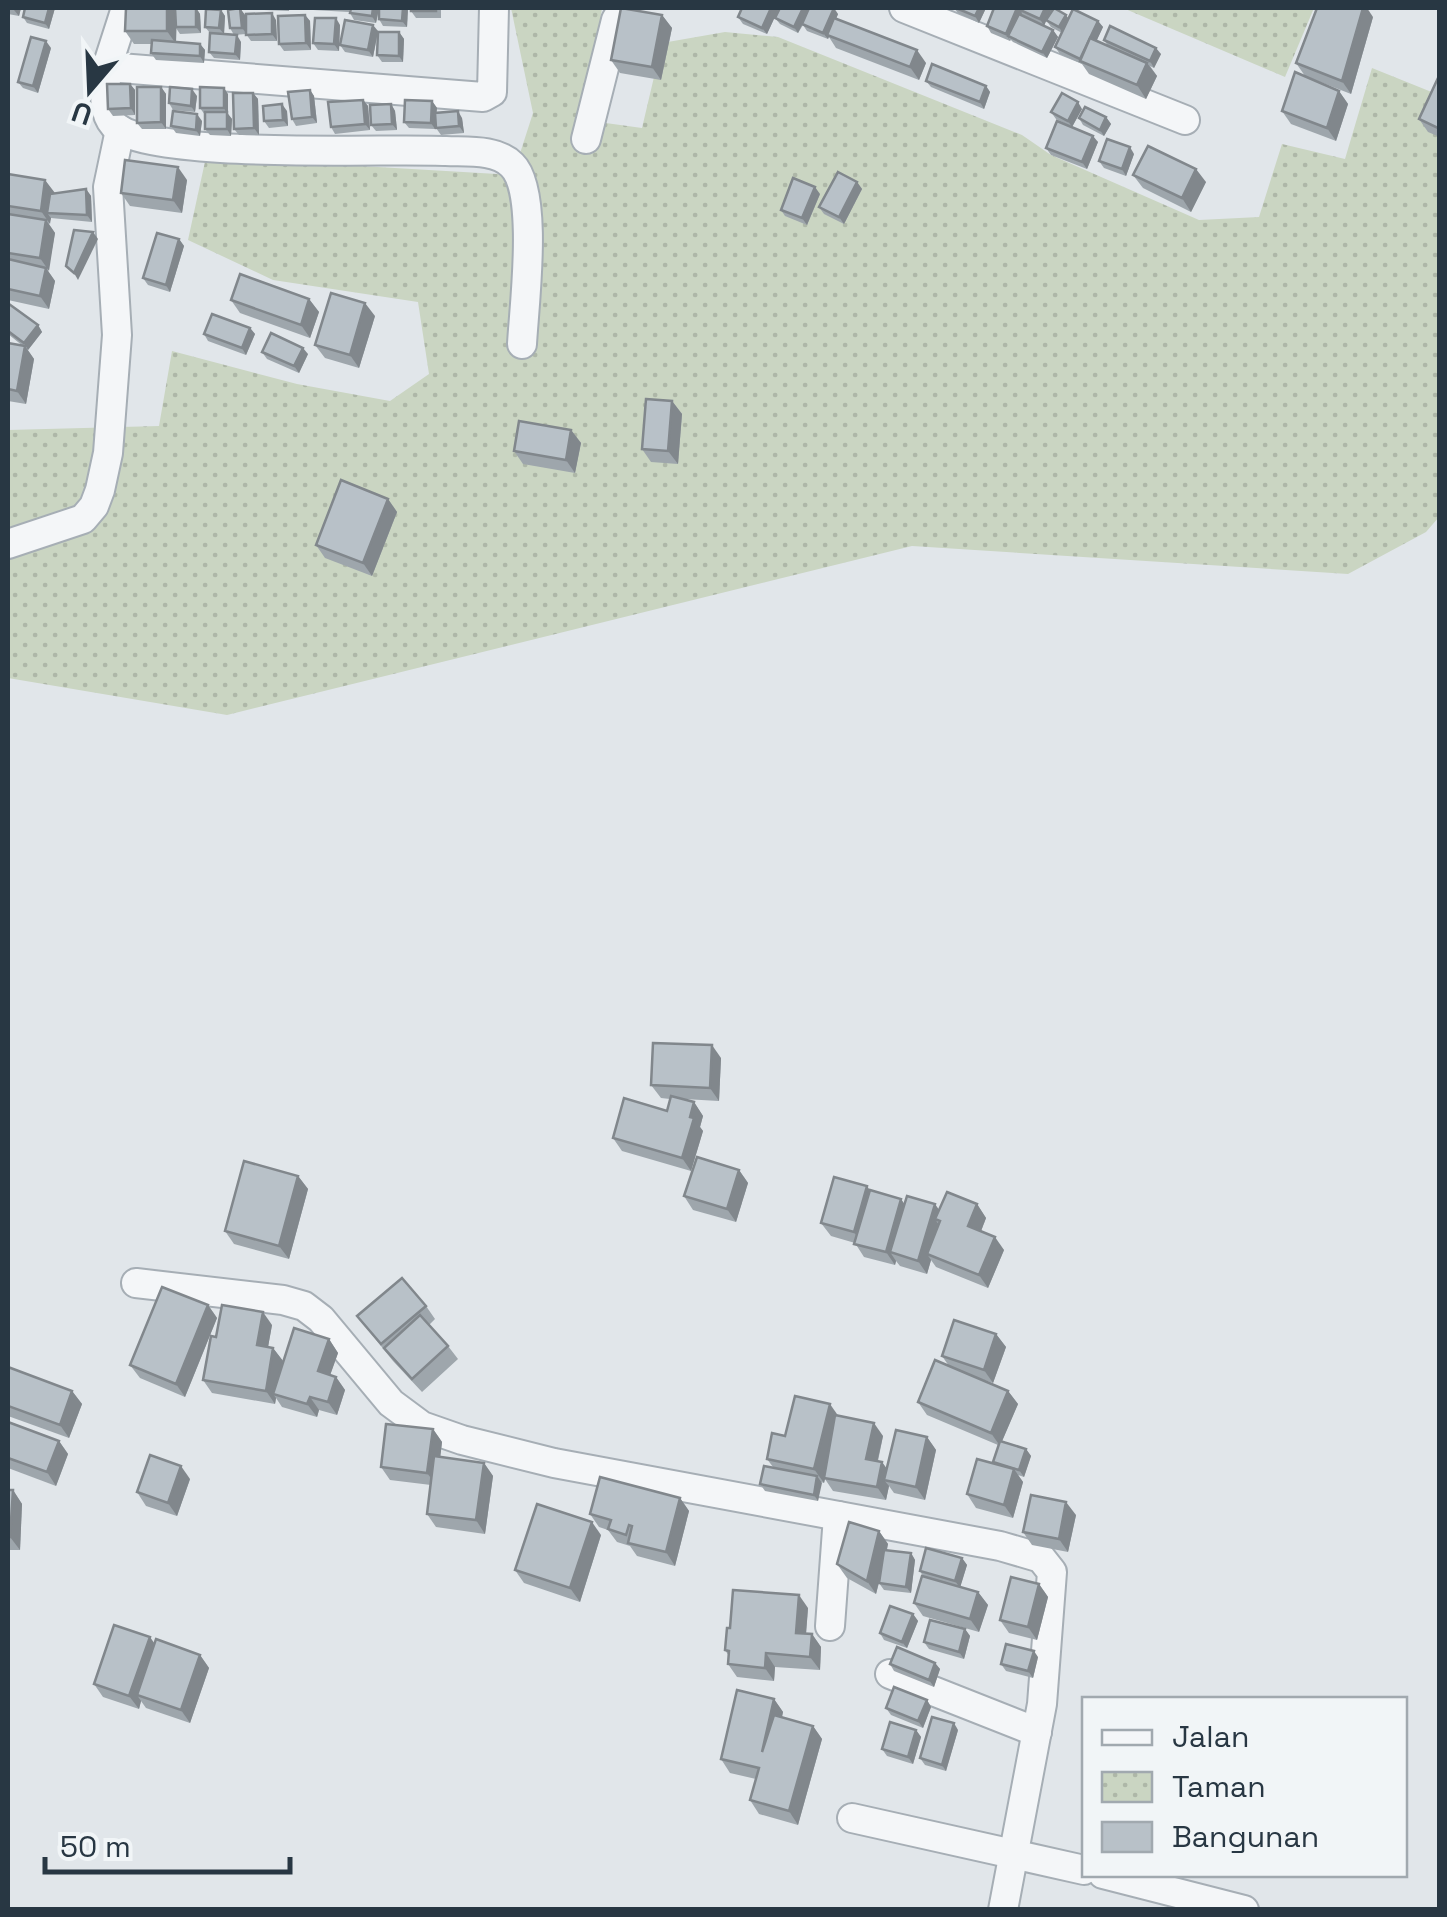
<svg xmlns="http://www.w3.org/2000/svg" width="1447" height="1917" font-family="'Space Grotesk',sans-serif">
  <defs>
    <pattern id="park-dots" width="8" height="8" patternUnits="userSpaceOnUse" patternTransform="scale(2.5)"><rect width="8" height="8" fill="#cad5c2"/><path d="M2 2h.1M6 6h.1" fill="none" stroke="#aeb7a8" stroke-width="1.8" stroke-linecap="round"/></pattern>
  </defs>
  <rect width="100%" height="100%" fill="#e1e6ea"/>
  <!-- park -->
  <g fill="url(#park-dots)">
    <polygon points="511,8 602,8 584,120 642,128 662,43 725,32 778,37 1022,135 1051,155 1199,220 1259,217 1282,144 1345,159 1372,68 1439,95 1439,517 1426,532 1348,574 912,546 227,715 8,678 8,430 159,426 172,351 297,384 390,401 429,374 418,302 273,280 188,240 206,157 513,175 533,113"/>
    <polygon points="1123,8 1314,8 1285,77"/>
  </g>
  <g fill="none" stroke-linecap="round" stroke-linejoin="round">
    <!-- minor casing -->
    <g stroke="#a6aeb5" stroke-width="32">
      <g id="minor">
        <polyline points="126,8 107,67 483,97 492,92 494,8"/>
        <polyline points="904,8 1185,120"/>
        <path d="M107,67C106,85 101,111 114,125C146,160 388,148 446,151C467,152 496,149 512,165C539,191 524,306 522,344"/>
        <polyline points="586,139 616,20 623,8"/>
        <polyline points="8,544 83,519 94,506 100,490 108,453 117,335 108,187 120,130"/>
        <polyline points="136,1283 283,1300 304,1306 321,1319 391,1403 422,1426 462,1440 554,1463 1000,1546 1041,1558 1052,1572 1042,1704 1003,1910"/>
        <polyline points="830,1626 838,1516"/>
        <polyline points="890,1674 1037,1732"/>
        <polyline points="852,1818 1084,1870"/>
        <polyline points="1103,1874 1244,1910"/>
      </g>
    </g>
    <!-- minor -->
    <use href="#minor" stroke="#f4f6f8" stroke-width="28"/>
  </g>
  <!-- wall -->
  <g fill="#9ea6ac">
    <polygon points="8,8 21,8 19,16 8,14"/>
    <polygon points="25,8 55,8 49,29 27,23 23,17"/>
    <polygon points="196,8 200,14 201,33 180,34 176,28 176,42 200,44 205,50 204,63 156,60 151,53 152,44 134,44 125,31"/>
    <polygon points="211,8 229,8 229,10 236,9 235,8 256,8 256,10 240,9 245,15 246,26 276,20 277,41 251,41 246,34 234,35 230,28 228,10 221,10 225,16 224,34 241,42 240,60 214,58 209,52 210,33 205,27 213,9"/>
    <polygon points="262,8 289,8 289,11 264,10"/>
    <polygon points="294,8 349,8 349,12 295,9"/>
    <polygon points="351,8 379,8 376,23 354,20 350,13"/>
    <polygon points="379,8 408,8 407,27 383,26 379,19"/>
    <polygon points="411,8 441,8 441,18 416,18 411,11"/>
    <polygon points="742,8 779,8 767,34 743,24 738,17"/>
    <polygon points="954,8 986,8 979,23 958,13"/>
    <polygon points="994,8 1052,8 1048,17 1098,21 1103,27 1096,41 1108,46 1104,40 1161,54 1154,68 1150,66 1157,76 1146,99 1089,74 1082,64 1060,54 1055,47 1062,33 1051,27 1046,20 1044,26 1053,30 1058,37 1047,58 1013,42 1011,40 1010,41 991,33 987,26"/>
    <polygon points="808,9 838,14 836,19 926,63 919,80 836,48 829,37 828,39 807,31 803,25 798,33 780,24 775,18"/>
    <polygon points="305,15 310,21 311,50 284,51 279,44"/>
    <polygon points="662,15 672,28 661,80 620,73 611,60"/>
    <polygon points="1373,17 1351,94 1305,76 1296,63"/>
    <polygon points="340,25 339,51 318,50 313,43"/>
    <polygon points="378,32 399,32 404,39 403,62 382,62 377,55 378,32 373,57 345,52 340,45"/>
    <polygon points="51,48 38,93 23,88 18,82"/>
    <polygon points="1440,79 1440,137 1428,132 1419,119"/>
    <polygon points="926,81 986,86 990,92 984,109 931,87"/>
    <polygon points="130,84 135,90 135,115 113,116 108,109"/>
    <polygon points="161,87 166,94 166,129 142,129 137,123"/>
    <polygon points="310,90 314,96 317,123 296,126 292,119"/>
    <polygon points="1339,91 1348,104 1336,141 1291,124 1282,111"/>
    <polygon points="253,93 258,99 259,135 239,135 234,129"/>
    <polygon points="228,94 228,114 232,119 231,136 210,135 205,129 205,115 200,108"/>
    <polygon points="197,96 195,112 173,110 169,103"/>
    <polygon points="363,100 368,106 370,130 335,134 331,127"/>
    <polygon points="432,101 437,108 436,113 462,118 464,133 441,135 436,128 436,121 435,129 409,128 404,122"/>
    <polygon points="391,104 395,111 397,130 376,131 371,125"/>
    <polygon points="1082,109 1072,127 1098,142 1087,169 1051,155 1046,148 1072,127 1056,119 1051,112"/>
    <polygon points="287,111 288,126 269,128 264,121"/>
    <polygon points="1106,117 1111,124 1104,136 1083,125 1079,118"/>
    <polygon points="202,121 200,136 176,133 171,126"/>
    <polygon points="1134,154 1126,176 1104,168 1099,161"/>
    <polygon points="8,174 45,180 54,194 86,189 91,196 92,222 51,218 49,224 55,233 48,271 55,281 49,309 8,300"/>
    <polygon points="1133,175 1206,182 1191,212 1143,188"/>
    <polygon points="187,180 182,213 130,206 121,193"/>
    <polygon points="857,182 862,189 844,224 824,214 819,207"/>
    <polygon points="820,194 807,225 785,216 781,210"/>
    <polygon points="179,239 184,246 170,292 148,285 143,278"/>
    <polygon points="309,299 319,312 310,338 240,313 231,300"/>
    <polygon points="8,306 38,325 42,332 28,350 27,349 34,359 26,404 8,401 8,343 23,346 8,334"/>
    <polygon points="375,316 359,368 325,358 315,345"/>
    <polygon points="250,328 255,334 246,355 208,341 204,334"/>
    <polygon points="262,352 308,354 299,373 267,359"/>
    <polygon points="672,401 682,414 678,464 651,462 642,449"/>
    <polygon points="571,430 581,443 575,473 523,464 514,451"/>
    <polygon points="388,499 397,512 372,576 325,558 316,545"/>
    <polygon points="721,1058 719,1101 684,1099 694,1102 703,1116 700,1127 703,1131 691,1171 622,1151 613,1138 667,1111 670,1099 661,1098 651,1085"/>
    <polygon points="739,1170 748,1183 736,1222 693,1210 684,1196"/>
    <polygon points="298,1176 308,1189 289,1259 234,1244 225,1231"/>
    <polygon points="870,1190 901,1199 904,1205 939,1210 977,1204 986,1218 981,1231 1004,1250 988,1288 936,1267 931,1260 927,1274 900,1266 896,1261 895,1265 864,1257 855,1243 831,1236 821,1223"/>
    <polygon points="208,1305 217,1318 185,1397 140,1378 130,1365"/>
    <polygon points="426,1306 435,1319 429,1325 448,1346 458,1359 422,1392 393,1361 357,1316"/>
    <polygon points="272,1325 268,1347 273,1348 283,1361 329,1339 338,1353 330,1375 336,1377 345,1390 337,1415 319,1410 317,1417 282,1407 276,1398 275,1404 212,1393 203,1380 216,1337"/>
    <polygon points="996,1334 1006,1347 993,1383 978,1378 1008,1391 1018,1404 1002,1441 1026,1449 1031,1456 1024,1477 1018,1475 1023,1482 1013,1518 976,1508 967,1494 993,1462 998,1445 927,1415 918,1402 949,1366 942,1356"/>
    <polygon points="8,1367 72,1391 82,1404 69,1438 8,1416"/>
    <polygon points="838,1416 883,1436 878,1461 882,1462 887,1469 927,1437 936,1450 925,1500 894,1493 889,1486 886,1500 833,1491 825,1479 824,1483 821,1482 818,1501 765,1491 760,1484 773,1467 767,1459 785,1436"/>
    <polygon points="8,1422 59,1441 68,1454 56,1486 8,1468"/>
    <polygon points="433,1429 442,1442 440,1457 484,1463 493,1476 485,1534 436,1527 427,1514 431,1485 390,1480 381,1467"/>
    <polygon points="190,1479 177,1516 146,1506 137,1492"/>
    <polygon points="8,1490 13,1490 22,1504 20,1550 8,1550"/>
    <polygon points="680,1498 689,1511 675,1566 637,1556 630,1546 617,1542 608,1530 599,1527 590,1514"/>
    <polygon points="1076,1515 1068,1552 1032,1545 1023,1532"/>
    <polygon points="879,1531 888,1544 887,1550 911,1553 915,1560 911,1593 884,1590 879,1583 876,1594 847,1578 837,1564"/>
    <polygon points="601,1535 580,1602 524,1583 515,1570"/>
    <polygon points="962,1558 967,1565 960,1587 978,1592 988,1605 979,1632 923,1616 914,1603 923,1576 920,1571"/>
    <polygon points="1039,1584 1048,1597 1037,1640 1009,1633 1000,1620"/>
    <polygon points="808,1608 806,1634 812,1634 821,1647 820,1670 775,1667 774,1681 737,1677 728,1664 729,1656 725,1650 730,1628"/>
    <polygon points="913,1614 918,1621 907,1648 884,1640 880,1633"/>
    <polygon points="965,1629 970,1636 964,1659 929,1649 924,1642"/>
    <polygon points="154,1644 200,1655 209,1668 190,1723 146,1708 141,1701 139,1709 103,1697 94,1684"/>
    <polygon points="1038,1657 1033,1678 1006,1671 1001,1664"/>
    <polygon points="935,1663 940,1669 934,1687 894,1671 890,1664"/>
    <polygon points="774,1699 783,1712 782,1717 813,1726 822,1739 798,1825 759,1814 750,1800 756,1779 730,1773 721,1759"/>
    <polygon points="927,1700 931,1707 923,1728 891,1715 886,1708"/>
    <polygon points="916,1730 921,1737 913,1764 887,1756 882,1749"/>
    <polygon points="958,1730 946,1771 925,1765 920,1758"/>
  </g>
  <!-- shaded-wall -->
  <g fill="#81878c">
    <polygon points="15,8 21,8 19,16 14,10"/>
    <polygon points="49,8 55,8 49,29 45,23"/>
    <polygon points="167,8 175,8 177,10 176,44 167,31"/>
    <polygon points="196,8 200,14 201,33 196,27"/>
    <polygon points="240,8 245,15 247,34 242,28"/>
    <polygon points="373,8 379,8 376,23 372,16"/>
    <polygon points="403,8 408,8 407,27 402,21"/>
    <polygon points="771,8 779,8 767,34 762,28"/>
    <polygon points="803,8 807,8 809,11 798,33 794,27"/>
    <polygon points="834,8 838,14 828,39 823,33"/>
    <polygon points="979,8 986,8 979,23 975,16"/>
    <polygon points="1017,8 1022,8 1020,10 1022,13 1012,37 1008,36 1010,41 1006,34"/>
    <polygon points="1045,8 1052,8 1044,26 1040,19"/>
    <polygon points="1363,8 1367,8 1373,17 1351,94 1342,81"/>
    <polygon points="221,10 225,16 224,34 219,28"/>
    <polygon points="272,13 276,20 277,41 272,34"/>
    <polygon points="305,15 310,21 311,50 306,43"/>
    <polygon points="662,15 672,28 661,80 652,67"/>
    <polygon points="1066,15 1071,22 1063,34 1059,27"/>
    <polygon points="336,18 340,25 339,51 334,44"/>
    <polygon points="1098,21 1103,27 1086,64 1080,59"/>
    <polygon points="373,25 378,31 373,57 368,50"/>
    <polygon points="1053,30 1058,37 1047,58 1042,52"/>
    <polygon points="399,32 404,39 403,62 399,56"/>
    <polygon points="237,35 241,42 240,60 235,54"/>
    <polygon points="46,41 51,48 38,93 33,86"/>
    <polygon points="200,44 205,50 204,63 200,56"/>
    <polygon points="1156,48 1161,54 1154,68 1150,61"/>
    <polygon points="917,50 926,63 919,80 910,67"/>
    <polygon points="1147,63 1157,76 1146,99 1137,85"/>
    <polygon points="130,84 135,90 135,115 131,108"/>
    <polygon points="986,86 990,92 984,109 980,102"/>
    <polygon points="161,87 166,94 166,129 161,122"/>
    <polygon points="224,88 228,94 228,114 232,119 231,136 227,129 227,114 224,108"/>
    <polygon points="192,89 197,96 195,112 191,106"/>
    <polygon points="310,90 314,96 317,123 312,117"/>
    <polygon points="1339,91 1348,104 1336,141 1327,128"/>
    <polygon points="253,93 258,99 259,135 254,128"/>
    <polygon points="363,100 368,106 370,130 365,124"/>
    <polygon points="432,101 437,108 435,129 431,123"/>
    <polygon points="1078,102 1082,109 1072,127 1068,121"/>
    <polygon points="282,104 287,111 288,126 283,120"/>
    <polygon points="391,104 395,111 397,130 392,124"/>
    <polygon points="458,111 462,118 464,133 459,126"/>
    <polygon points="197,114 202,121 200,136 196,130"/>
    <polygon points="1106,117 1111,124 1104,136 1100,130"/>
    <polygon points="1093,136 1098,142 1087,169 1082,162"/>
    <polygon points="1130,147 1134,154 1126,176 1122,169"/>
    <polygon points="178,167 187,180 182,213 173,200"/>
    <polygon points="1196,169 1206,182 1191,212 1182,198"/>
    <polygon points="45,180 55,193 52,213 47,213 51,218 50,224 41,211"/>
    <polygon points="857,182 862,189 844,224 839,217"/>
    <polygon points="815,187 820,194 807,225 802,218"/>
    <polygon points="86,189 91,196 92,222 87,215"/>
    <polygon points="46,220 55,233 49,271 40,258"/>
    <polygon points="93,232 98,239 78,280 74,273"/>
    <polygon points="179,239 184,246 170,292 166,285"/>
    <polygon points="46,268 55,281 49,309 40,296"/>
    <polygon points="309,299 319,312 310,338 301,325"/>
    <polygon points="365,303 375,316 359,368 350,355"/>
    <polygon points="38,325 42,332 28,350 24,343"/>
    <polygon points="250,328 255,334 246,355 242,348"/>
    <polygon points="25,346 34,359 26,404 17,391"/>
    <polygon points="303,348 308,354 299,373 294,366"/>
    <polygon points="672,401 682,414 678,464 668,451"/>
    <polygon points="571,430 581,443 575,473 566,460"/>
    <polygon points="388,499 397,512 372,576 363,563"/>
    <polygon points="712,1045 721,1058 719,1101 710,1088"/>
    <polygon points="694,1102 703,1116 700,1127 703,1131 691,1171 682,1158 690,1117"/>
    <polygon points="739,1170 748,1183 736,1222 727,1209"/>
    <polygon points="298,1176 308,1189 289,1259 279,1246"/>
    <polygon points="867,1186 876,1199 863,1245 854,1232"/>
    <polygon points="901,1199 910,1212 890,1252 896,1261 895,1265 886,1252"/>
    <polygon points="935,1204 944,1217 940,1221 935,1219 941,1228 927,1254 931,1260 927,1274 918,1261"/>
    <polygon points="977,1204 986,1218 978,1239 968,1226"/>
    <polygon points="995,1237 1004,1250 988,1288 979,1275"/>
    <polygon points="208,1305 217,1318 185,1397 176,1384"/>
    <polygon points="263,1312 272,1325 266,1358 257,1345"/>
    <polygon points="996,1334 1006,1347 993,1383 984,1370"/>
    <polygon points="329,1339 338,1353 327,1384 318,1371"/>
    <polygon points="273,1348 283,1361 273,1394 276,1398 275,1404 266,1391"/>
    <polygon points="336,1377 345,1390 337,1415 328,1402"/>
    <polygon points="72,1391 82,1404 69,1438 60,1425"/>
    <polygon points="1008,1391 1018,1404 1000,1446 991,1433"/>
    <polygon points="310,1397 319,1410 317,1417 307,1404"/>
    <polygon points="830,1404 839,1417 824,1483 814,1469"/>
    <polygon points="874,1423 883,1436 875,1472 866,1459"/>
    <polygon points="433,1429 442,1442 437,1486 427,1473"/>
    <polygon points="927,1437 936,1450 925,1500 916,1487"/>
    <polygon points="59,1441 68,1454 56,1486 47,1472"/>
    <polygon points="1026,1449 1031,1456 1024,1477 1019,1470"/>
    <polygon points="882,1462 891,1475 884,1480 889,1486 886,1500 877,1487"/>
    <polygon points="484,1463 493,1476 485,1534 476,1520"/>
    <polygon points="181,1466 190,1479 177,1516 168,1503"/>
    <polygon points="1014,1469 1023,1482 1013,1518 1004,1505"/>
    <polygon points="817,1476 822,1483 818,1501 814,1495"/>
    <polygon points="13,1490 22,1504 20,1550 10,1537"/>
    <polygon points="680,1498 689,1511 675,1566 666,1552"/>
    <polygon points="1066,1502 1076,1515 1068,1552 1059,1539"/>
    <polygon points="592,1522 601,1535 580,1602 570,1588"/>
    <polygon points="879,1531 888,1544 876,1594 867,1581"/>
    <polygon points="911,1553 915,1560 911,1593 906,1587"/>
    <polygon points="962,1558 967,1565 960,1588 955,1581"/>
    <polygon points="1039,1584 1048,1597 1037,1640 1028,1627"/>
    <polygon points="978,1592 988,1605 979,1632 970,1619"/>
    <polygon points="799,1595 808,1608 805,1646 796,1633"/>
    <polygon points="913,1614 918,1621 907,1648 902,1642"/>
    <polygon points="965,1629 970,1636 964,1659 959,1652"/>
    <polygon points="812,1634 821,1647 820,1670 810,1657"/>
    <polygon points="150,1637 159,1650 137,1695 141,1701 139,1709 129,1696"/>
    <polygon points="1034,1651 1038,1657 1033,1678 1028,1671"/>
    <polygon points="766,1653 775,1667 774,1681 765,1668"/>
    <polygon points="200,1655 209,1668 190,1723 181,1710"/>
    <polygon points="935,1663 940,1669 934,1687 929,1680"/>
    <polygon points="774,1699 783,1712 771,1765 762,1752"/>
    <polygon points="927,1700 931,1707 923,1728 918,1721"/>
    <polygon points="954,1723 958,1730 946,1771 942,1765"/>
    <polygon points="813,1726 822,1739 798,1825 789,1811"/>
    <polygon points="916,1730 921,1737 913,1764 908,1757"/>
  </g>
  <!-- building -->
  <g fill="#b8c1c8" stroke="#81878c" stroke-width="2.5">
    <polygon points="25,8 49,8 45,23 23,17"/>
    <polygon points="126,8 167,8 167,31 125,31"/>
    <polygon points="175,8 196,8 196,27 176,27"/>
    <polygon points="240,8 242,28 230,28 228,10"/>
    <polygon points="351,8 373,8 372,16 350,13"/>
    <polygon points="379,8 403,8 402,21 379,19"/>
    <rect x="411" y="8" width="25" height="3"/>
    <polygon points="621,8 662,15 652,67 611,60"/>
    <polygon points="742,8 771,8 762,28 738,17"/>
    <polygon points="780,8 803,8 794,27 775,18"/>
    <polygon points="809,8 834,8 823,33 802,24"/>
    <polygon points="956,8 979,8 975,16"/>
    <polygon points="994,8 1017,8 1006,34 987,26"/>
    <polygon points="1021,8 1045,8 1040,19 1020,10"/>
    <polygon points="1054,8 1066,15 1059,27 1046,20"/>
    <polygon points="1317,8 1363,8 1342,81 1296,63"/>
    <polygon points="206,9 221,10 219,28 205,27"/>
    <polygon points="1073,9 1098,21 1080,59 1055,47"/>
    <polygon points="272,13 272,34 246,35 246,14"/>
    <polygon points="1019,14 1053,30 1042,52 1008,36"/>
    <polygon points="305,15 306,43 279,44 278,16"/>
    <polygon points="315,18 336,18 334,44 313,43"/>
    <polygon points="834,18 917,50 910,67 827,35"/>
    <polygon points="345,20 373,25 368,50 340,45"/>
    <polygon points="1110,26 1156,48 1150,61 1104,40"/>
    <polygon points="378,32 399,32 399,56 377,55"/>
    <polygon points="210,33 237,35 235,54 209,52"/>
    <polygon points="31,37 46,41 33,86 18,82"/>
    <polygon points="1090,38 1147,63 1137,85 1080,61"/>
    <polygon points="152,40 200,44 200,56 151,53"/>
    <polygon points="932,64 986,86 980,102 926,81"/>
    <polygon points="1295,72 1339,91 1327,128 1282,111"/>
    <polygon points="1438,78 1440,79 1440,129 1419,119"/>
    <polygon points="107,84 130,84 131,108 108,109"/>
    <polygon points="137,87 161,87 161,122 137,123"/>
    <polygon points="170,87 192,89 191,106 169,103"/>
    <polygon points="200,87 224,88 224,108 200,108"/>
    <polygon points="310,90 312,117 292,119 288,92"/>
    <polygon points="233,93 253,93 254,128 234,129"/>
    <polygon points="1062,93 1078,102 1068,121 1051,112"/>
    <polygon points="363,100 365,124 331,127 328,102"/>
    <polygon points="405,100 432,101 431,123 404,122"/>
    <polygon points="282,104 283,120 264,121 263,106"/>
    <polygon points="391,104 392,124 371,125 370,105"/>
    <polygon points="1085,107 1106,117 1100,130 1079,118"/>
    <polygon points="173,111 197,114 196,130 171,126"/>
    <polygon points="458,111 459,126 436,128 435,113"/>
    <rect x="205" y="112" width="22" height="17"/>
    <polygon points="1057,121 1093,136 1082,162 1046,148"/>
    <polygon points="1107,139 1130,147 1122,169 1099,161"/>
    <polygon points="1148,146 1196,169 1182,198 1133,175"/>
    <polygon points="125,160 178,167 173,200 121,193"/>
    <polygon points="838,172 857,182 839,217 819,207"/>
    <polygon points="8,174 45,180 41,211 8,206"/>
    <polygon points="793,178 815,187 802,218 781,210"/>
    <polygon points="86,189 87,215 47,213 50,194"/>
    <polygon points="8,214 46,220 40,258 8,253"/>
    <polygon points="74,230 93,232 74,273 66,266"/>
    <polygon points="157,233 179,239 166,285 143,278"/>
    <polygon points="8,259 46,268 40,296 8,289"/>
    <polygon points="240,274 309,299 301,325 231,300"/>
    <polygon points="331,293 365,303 350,355 315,345"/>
    <polygon points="9,304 38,325 24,343 8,331 8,306"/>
    <polygon points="212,314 250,328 242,348 204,334"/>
    <polygon points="271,333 303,348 294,366 262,352"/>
    <polygon points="8,343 25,346 17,391 8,389"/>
    <polygon points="646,399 672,401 668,451 642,449"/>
    <polygon points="519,421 571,430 566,460 514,451"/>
    <polygon points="341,480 388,499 363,563 316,545"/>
    <polygon points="653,1043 712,1045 710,1088 651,1085"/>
    <polygon points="671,1096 694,1102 690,1117 694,1118 682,1158 613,1138 624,1098 667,1111"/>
    <polygon points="697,1157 739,1170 727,1209 684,1196"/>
    <polygon points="244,1161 298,1176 279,1246 225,1231"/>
    <polygon points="834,1177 867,1186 854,1232 821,1223"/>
    <polygon points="870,1190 901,1199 886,1252 854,1244"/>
    <polygon points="947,1192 977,1204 968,1226 995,1237 979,1275 927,1254 940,1221 935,1219"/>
    <polygon points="907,1196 935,1204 918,1261 890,1252"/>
    <polygon points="402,1278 426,1306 381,1344 357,1316"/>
    <polygon points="162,1287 208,1305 176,1384 130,1365"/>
    <polygon points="222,1305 263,1312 257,1345 273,1348 266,1391 203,1380 211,1336 216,1337"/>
    <polygon points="420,1315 448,1346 412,1379 384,1348"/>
    <polygon points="954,1320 996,1334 984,1370 942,1356"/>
    <polygon points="294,1328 329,1339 318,1371 336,1377 328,1402 310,1397 307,1404 273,1394"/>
    <polygon points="935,1360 1008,1391 991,1433 918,1402"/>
    <polygon points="8,1367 72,1391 60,1425 8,1406"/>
    <polygon points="795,1396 830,1404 814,1469 767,1459 772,1433 785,1436"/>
    <polygon points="835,1415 874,1423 866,1459 882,1462 877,1487 824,1478"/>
    <polygon points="8,1422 59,1441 47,1472 8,1458"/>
    <polygon points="386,1424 433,1429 427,1473 381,1467"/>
    <polygon points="896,1430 927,1437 916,1487 884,1480"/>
    <polygon points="1000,1441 1026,1449 1019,1470 993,1462"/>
    <polygon points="150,1455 181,1466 168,1503 137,1492"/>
    <polygon points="434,1456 484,1463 476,1520 427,1514"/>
    <polygon points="977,1459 1014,1469 1004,1505 967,1494"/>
    <polygon points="764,1466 817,1476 814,1495 760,1484"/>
    <polygon points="600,1477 680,1498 666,1552 628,1543 632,1526 629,1525 626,1535 608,1529 611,1520 590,1514"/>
    <polygon points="8,1490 13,1490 10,1537 8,1537"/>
    <polygon points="1031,1495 1066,1502 1059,1539 1023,1532"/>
    <polygon points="537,1504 592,1522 570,1588 515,1570"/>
    <polygon points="849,1522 879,1531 867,1581 837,1564"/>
    <polygon points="926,1548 962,1558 955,1581 920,1571"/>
    <polygon points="884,1550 911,1553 906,1587 879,1583"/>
    <polygon points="922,1576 978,1592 970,1619 914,1603"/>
    <polygon points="1011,1577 1039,1584 1028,1627 1000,1620"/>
    <polygon points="733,1590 799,1595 796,1633 812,1634 810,1657 766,1653 765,1668 728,1664 729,1651 725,1650 727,1628 730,1628"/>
    <polygon points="890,1606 913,1614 902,1642 880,1633"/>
    <polygon points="930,1620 965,1629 959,1652 924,1642"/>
    <polygon points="114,1625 150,1637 129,1696 94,1684"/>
    <polygon points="156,1639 200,1655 181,1710 137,1695"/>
    <polygon points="1006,1644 1034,1651 1028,1671 1001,1664"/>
    <polygon points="897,1647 935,1663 929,1680 890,1664"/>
    <polygon points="894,1687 927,1700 918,1721 886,1708"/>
    <polygon points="737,1690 774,1699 762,1752 774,1715 813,1726 789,1811 750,1800 759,1768 721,1759"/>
    <polygon points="932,1717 954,1723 942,1765 920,1758"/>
    <polygon points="890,1722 916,1730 908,1757 882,1749"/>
  </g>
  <!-- border -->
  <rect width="1447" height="1917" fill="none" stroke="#283743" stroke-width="20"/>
  <!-- legend -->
  <rect x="1082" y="1697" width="325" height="180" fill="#f1f5f7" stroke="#a1a9af" stroke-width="2.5"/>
  <rect x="1102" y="1730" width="50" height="15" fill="#f4f6f8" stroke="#a1a9af" stroke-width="2.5"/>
  <text x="1172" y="1747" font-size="30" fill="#283743">Jalan</text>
  <rect x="1102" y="1772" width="50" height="30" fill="url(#park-dots)" stroke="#a1a9af" stroke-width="2.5"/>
  <text x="1172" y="1797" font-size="30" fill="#283743">Taman</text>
  <rect x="1102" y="1822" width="50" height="30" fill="#b8c1c8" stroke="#a1a9af" stroke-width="2.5"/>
  <text x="1172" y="1847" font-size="30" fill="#283743">Bangunan</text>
  <!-- north arrow -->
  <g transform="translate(90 90) rotate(199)" stroke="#f1f5f7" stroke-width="8" paint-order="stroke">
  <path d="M0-8L18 38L0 25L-18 38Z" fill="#283743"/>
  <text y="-15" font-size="28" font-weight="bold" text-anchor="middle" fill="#283743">U</text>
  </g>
  <!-- scale -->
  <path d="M45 1857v15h245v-15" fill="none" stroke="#283743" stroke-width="5"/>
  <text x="60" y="1857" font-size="30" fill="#283743" stroke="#f1f5f7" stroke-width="8" paint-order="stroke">50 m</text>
</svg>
